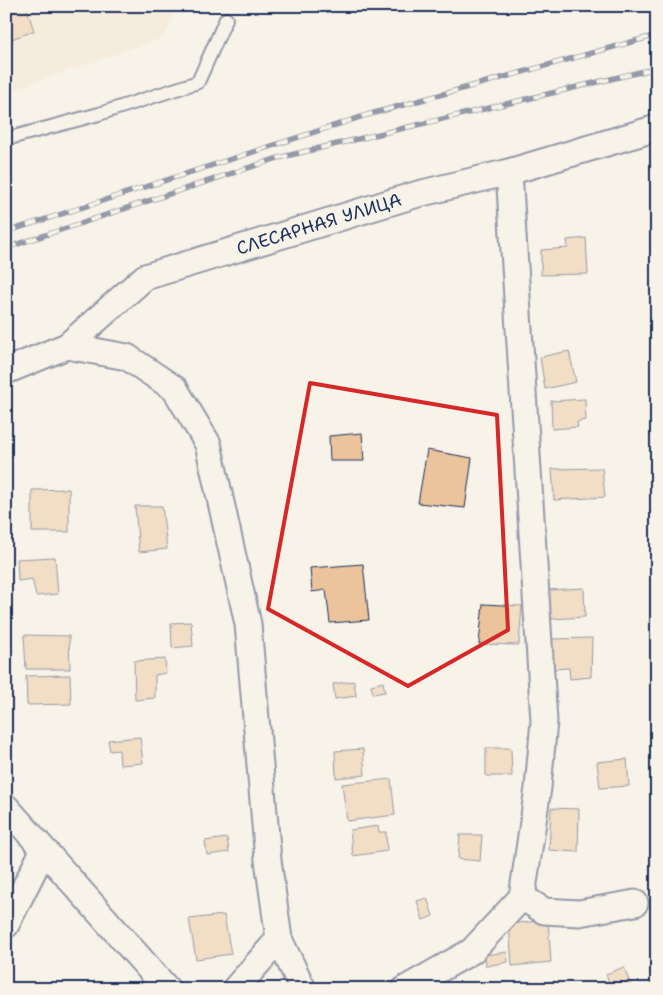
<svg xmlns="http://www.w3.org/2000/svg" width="663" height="995" font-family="'Shantell Sans',sans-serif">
  <rect width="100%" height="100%" fill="#f7f3e8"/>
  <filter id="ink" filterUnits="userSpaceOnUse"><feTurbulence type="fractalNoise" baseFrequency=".02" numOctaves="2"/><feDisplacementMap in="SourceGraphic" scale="10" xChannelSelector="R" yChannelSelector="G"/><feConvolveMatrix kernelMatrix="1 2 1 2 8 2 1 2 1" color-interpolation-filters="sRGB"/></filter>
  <g filter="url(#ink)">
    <!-- built -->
    <polygon fill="#f4e5d1" points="6,6 179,6 163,38 6,92"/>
    <!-- building -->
    <g fill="#ecc49c" stroke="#1b2f5e">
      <polygon points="22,6 26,6 34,31 6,41 6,12"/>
      <polygon points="586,238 588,274 541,275 541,250 568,248 567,240"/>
      <polygon points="569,351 576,382 545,389 540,357"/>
      <polygon points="585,399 586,420 577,422 578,427 552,429 551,401"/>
      <polygon points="362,433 364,461 330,461 329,436"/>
      <polygon points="427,450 472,458 465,508 418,503"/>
      <polygon points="602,468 605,497 554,500 552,469"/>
      <polygon points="69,489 69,532 32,532 32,490"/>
      <polygon points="135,506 162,506 167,549 139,552"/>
      <polygon points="55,557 58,594 36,596 32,579 18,581 17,559"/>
      <polygon points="363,564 369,620 330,623 326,590 312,592 310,568"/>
      <polygon points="584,588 585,617 551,619 548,590"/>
      <polygon points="483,604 522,606 519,645 479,644"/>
      <polygon points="191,622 193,646 172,648 171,623"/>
      <polygon points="24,635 69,636 70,669 26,669"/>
      <polygon points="592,638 591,677 570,679 569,668 552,669 552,639"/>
      <polygon points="165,659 166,673 155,675 155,698 135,700 134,661"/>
      <polygon points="70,675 71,704 27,705 26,676"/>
      <polygon points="354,681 356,696 335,699 333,684"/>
      <polygon points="383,682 385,692 373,694 371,685"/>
      <polygon points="140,737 143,763 120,765 119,750 110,751 108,740"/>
      <polygon points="486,748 511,748 512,776 486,776"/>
      <polygon points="363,749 365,775 336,778 335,751"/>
      <polygon points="627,759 629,786 600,788 597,762"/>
      <polygon points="391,779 395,815 347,821 342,784"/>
      <polygon points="551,808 579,809 578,852 549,850"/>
      <polygon points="378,826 379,832 386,832 387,851 353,856 350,830"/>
      <polygon points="460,835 482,835 480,861 458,859"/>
      <polygon points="227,838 229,852 207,855 205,841"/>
      <polygon points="427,898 433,916 423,920 417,901"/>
      <polygon points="224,915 231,954 196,959 189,919"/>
      <polygon points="548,920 551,962 512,966 509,924"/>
      <polygon points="507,952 508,962 486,966 485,955"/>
      <polygon points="624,967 632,989 611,989 606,974"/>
      <polygon points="554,981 555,989 516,989 516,988"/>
      <polygon points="505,983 507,989 482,989 482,988"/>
    </g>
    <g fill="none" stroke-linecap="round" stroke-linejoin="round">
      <!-- service casing -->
      <g stroke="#1b2f5e" stroke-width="16">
        <polyline id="service" points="6,139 99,114 198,82 226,19"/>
      </g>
      <!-- minor casing -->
      <g stroke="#1b2f5e" stroke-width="29">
        <g id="minor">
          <polyline points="67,346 127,357 175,389 208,444 248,624 268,860 279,939 303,989"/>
          <polyline points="6,371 67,346 145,277 418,194 509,172 657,128"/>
          <polyline points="6,807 167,989"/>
          <polyline points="522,897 544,911 579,913 635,903"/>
          <polyline points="6,925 43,851"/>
          <polyline points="235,989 279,939"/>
          <polyline points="405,989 472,951 522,897 538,788 544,721 509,172"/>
        </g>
      </g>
      <!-- service -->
      <use href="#service" stroke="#f7f3e8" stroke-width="12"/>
      <!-- minor -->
      <use href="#minor" stroke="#f7f3e8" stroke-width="25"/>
      <!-- rail casing -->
      <g stroke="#1b2f5e" stroke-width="5.5">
        <g id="rail">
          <polyline points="6,232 367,115 657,35"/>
          <polyline points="6,248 278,158 657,68"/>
        </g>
      </g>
      <!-- rail -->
      <use href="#rail" stroke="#f7f3e8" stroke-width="4" stroke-dasharray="11" stroke-linecap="butt"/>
    </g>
  </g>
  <!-- marked area -->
  <path d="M0 0H663V995H0ZM310,383L497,415L508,630L408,686L268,609Z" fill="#f7f3e8" fill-opacity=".55" fill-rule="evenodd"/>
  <path fill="none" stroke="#d62828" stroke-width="4" stroke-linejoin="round" d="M310,383L497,415L508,630L408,686L268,609Z"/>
  <g text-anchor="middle" stroke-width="5" stroke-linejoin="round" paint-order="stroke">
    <!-- street labels -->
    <g font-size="18" fill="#1b2f5e" stroke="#f7f3e8">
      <text transform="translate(319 224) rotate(-17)" y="6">СЛЕСАРНАЯ УЛИЦА</text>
    </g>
  </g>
  <!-- margin -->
  <rect width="663" height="995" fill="none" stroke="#f7f3e8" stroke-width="25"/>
  <rect x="12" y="12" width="638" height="970" fill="none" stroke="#1b2f5e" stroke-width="2" filter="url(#ink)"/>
</svg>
